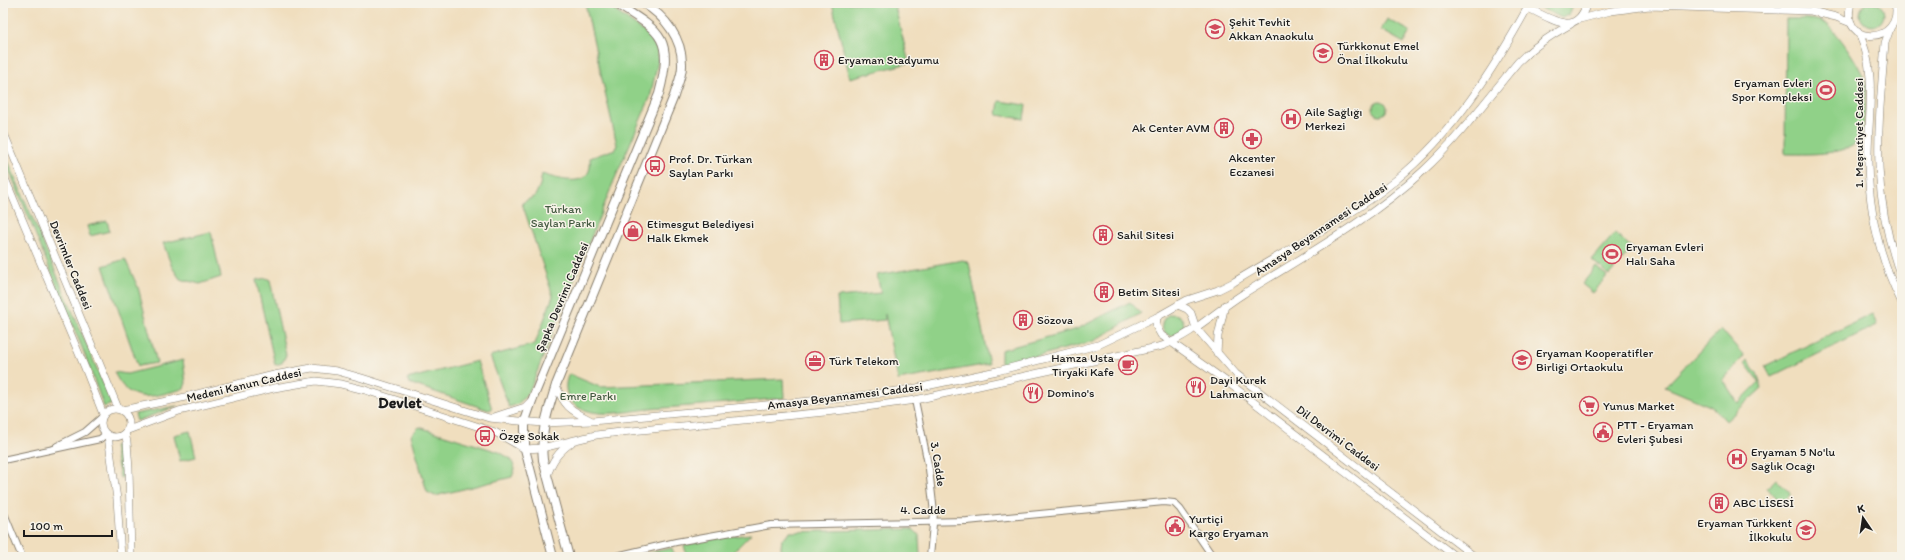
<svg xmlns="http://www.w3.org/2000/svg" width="1905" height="560" font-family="Itim,sans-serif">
  <rect width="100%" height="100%" fill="#f7f3e8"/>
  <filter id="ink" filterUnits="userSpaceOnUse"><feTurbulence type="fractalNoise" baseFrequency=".025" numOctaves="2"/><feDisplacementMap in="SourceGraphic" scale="8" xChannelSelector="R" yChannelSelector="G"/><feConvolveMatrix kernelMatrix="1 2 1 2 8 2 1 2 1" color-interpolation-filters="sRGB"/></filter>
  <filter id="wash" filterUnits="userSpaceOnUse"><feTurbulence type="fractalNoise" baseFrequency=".012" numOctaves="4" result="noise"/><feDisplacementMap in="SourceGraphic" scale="16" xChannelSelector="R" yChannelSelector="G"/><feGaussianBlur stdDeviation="0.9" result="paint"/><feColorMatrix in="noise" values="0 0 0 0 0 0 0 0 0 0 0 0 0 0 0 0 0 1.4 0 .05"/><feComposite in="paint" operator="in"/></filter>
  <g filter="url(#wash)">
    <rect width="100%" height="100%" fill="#f0debe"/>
    <!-- green -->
    <g fill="#90d188" stroke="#567652">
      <circle cx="1872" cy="14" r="12"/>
      <path d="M585,3H604L650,36L658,50V61L650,98L613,183L529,392L518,404L509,407L490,356L535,344L553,296L522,203L535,196L540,185L542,174C560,180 594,190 590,158L615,149L617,145Z"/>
      <polygon points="832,3 894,3 909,63 850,78"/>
      <polygon points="1535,3 1575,3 1569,14 1562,18 1537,6"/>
      <polygon points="1387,19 1410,31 1404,43 1381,30"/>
      <path d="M1786,19C1799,19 1818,17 1828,25C1839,34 1863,70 1866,84C1867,95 1865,107 1864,118C1863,126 1864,135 1859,141C1845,156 1804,154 1785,154Z"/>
      <circle cx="1380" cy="108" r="7"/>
      <polygon points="999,101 1026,105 1024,119 997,115"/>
      <polygon points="3,149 112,404 104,407 83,350 3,155"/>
      <polygon points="107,221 110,231 90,236 87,226"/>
      <polygon points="211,232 221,277 200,284 180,279 172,267 163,243"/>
      <polygon points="1615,233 1632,248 1609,275 1592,260"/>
      <polygon points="125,259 138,287 157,363 138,366 103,266"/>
      <polygon points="963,260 969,263 989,364 898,380 885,314 885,320 839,324 837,297 881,293 877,275"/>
      <polygon points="1596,267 1607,276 1593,293 1582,284"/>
      <polygon points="266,278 270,280 286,355 282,363 275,365 256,280"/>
      <polygon points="1130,302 1141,313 1094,341 1001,366 1001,350 1077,329"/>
      <circle cx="1173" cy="325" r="11"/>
      <polygon points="1872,314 1877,325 1771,377 1765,366"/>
      <polygon points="1721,329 1744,356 1723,380 1738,403 1759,382 1745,363 1747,360 1757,373 1762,388 1726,421 1717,411 1710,406 1665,387"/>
      <path d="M183,360L186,383L184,388C178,391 170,392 163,394C138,400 125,395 114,372L127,374Z"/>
      <polygon points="477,361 492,409 488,410 409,383 407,379"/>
      <path d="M569,374L600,387L783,379L784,398C739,402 694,406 649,409C630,411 604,417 585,410C569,406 561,389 569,374Z"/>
      <polygon points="177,406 137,421 135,414"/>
      <polygon points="419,427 499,452 511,459 515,469 512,477 435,496 427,492 411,435"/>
      <polygon points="190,431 196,457 180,461 174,435"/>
      <polygon points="122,444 123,477 120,478 114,446"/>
      <polygon points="1776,479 1791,494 1782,503 1767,488"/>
      <polygon points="908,529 914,530 919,535 920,557 796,557 782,553 781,547 782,539 790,532"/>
      <polygon points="751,534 728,557 687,557 684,545 710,539"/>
      <polygon points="672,548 675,557 630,557"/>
    </g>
  </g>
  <g filter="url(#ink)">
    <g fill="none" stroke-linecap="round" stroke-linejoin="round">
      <!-- tertiary casing -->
      <g stroke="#867d6d" stroke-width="8">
        <g id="tertiary">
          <polyline points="915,400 929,469 934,513 930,557"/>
          <polyline points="57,446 85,432 101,418"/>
          <polyline points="3,460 100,439 106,434"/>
          <polyline points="3,511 22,557"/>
          <polyline points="612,557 676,542 771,525 967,521 1164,502 1174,503 1180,509 1213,557"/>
        </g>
      </g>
      <!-- secondary casing -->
      <g stroke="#867d6d" stroke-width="8">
        <g id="secondary">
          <path d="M1529,3L1532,10C1555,21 1577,36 1587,3"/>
          <path d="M1851,3C1838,48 1905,45 1895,3"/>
          <polyline points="1580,19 1611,11 1649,6 1811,11 1836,17 1851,23"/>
          <path d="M1890,29L1885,43C1878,129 1870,196 1902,279"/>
          <path d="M1858,31C1879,73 1867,118 1868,163C1869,211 1880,260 1902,303"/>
          <polyline points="3,131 118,408"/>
          <polyline points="3,174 85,368 103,414"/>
          <polyline points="1178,305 1187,309 1191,313 1196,328 1236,374 1475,557"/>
          <polyline points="1157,317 1156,326 1161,335 1230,384 1456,557"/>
          <polyline points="1217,353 1218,336 1225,305"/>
          <path d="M556,385C564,406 570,410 590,420"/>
          <circle cx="115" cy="423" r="14"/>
          <path d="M122,410L177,399L274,375L312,368L337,371L362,378L489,418L519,421L544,423L592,421L843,398L912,389L997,371L1098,345L1157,317L1187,300L1218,290L1234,282C1288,249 1347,220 1396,180C1453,134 1494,69 1529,5"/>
          <polyline points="494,417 525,407 533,399"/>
          <path d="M128,430L179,411L274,388L316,381L341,384L365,390L495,432L525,449L542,448L596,435L621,432L845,410L915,400L1162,346C1192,335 1216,311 1243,294C1304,256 1370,220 1423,171C1458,139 1487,99 1518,62C1534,46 1551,35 1571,24"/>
          <polyline points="125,433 127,442 129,469 131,557"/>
          <polyline points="108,436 117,499 121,557"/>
          <path d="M547,476C552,461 558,452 571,443"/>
        </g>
      </g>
      <!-- primary casing -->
      <g stroke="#867d6d" stroke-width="10">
        <g id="primary">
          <path d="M553,557L525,449V421L533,398L659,94C674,37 661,32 615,3"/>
          <path d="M569,557L543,460C540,432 548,411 556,385L674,96C677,86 682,76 682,66C683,39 665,16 643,3"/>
        </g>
      </g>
      <!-- tertiary -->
      <use href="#tertiary" stroke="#fff" stroke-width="6"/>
      <!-- secondary -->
      <use href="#secondary" stroke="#fff" stroke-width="7"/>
      <!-- primary -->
      <use href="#primary" stroke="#fff" stroke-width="8"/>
    </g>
  </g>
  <!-- icons -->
  <defs>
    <g id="school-ring" transform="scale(1)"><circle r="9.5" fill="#f7f3e8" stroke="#d1495b" stroke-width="1.5"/><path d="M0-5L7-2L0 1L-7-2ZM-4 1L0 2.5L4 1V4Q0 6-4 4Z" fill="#d1495b"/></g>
    <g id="building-ring" transform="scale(1)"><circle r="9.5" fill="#f7f3e8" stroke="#d1495b" stroke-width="1.5"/><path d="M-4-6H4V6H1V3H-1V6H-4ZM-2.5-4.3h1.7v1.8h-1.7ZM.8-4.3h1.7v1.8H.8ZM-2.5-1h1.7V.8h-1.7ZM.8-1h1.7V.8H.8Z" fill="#d1495b"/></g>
    <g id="stadium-ring" transform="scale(1)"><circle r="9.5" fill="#f7f3e8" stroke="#d1495b" stroke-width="1.5"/><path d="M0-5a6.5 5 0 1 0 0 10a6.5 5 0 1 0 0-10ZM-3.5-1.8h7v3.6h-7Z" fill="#d1495b"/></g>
    <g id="hospital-ring" transform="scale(1)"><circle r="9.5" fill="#f7f3e8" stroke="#d1495b" stroke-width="1.5"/><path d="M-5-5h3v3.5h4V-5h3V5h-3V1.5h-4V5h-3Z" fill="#d1495b"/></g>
    <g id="pharmacy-ring" transform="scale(1)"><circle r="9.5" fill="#f7f3e8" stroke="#d1495b" stroke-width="1.5"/><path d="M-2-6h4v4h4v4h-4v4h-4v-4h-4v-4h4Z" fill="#d1495b"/></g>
    <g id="bus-ring" transform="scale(1)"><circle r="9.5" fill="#f7f3e8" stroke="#d1495b" stroke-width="1.5"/><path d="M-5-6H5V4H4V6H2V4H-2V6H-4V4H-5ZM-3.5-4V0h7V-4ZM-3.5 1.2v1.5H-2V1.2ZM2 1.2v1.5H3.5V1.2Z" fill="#d1495b"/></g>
    <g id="shop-ring" transform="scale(1)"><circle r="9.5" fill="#f7f3e8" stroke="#d1495b" stroke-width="1.5"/><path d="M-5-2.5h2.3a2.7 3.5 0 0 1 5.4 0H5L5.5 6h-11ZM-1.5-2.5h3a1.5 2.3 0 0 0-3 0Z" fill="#d1495b"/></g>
    <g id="office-ring" transform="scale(1)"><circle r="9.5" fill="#f7f3e8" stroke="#d1495b" stroke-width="1.5"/><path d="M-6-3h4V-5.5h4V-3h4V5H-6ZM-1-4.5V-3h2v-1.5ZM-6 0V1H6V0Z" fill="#d1495b"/></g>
    <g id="cafe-ring" transform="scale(1)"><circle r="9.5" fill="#f7f3e8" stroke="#d1495b" stroke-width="1.5"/><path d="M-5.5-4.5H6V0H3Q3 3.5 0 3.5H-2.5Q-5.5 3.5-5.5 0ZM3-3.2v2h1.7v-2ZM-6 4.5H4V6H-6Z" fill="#d1495b"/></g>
    <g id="restaurant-ring" transform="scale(1)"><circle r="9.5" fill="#f7f3e8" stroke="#d1495b" stroke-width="1.5"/><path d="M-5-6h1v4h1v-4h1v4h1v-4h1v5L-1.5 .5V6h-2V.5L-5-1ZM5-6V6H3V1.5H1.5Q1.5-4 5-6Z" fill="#d1495b"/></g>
    <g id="supermarket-ring" transform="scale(1)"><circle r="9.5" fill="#f7f3e8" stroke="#d1495b" stroke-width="1.5"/><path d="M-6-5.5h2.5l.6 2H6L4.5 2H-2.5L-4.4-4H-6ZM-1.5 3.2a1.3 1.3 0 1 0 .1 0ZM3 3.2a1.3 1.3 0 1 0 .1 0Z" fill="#d1495b"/></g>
    <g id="civic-ring" transform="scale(1)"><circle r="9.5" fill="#f7f3e8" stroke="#d1495b" stroke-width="1.5"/><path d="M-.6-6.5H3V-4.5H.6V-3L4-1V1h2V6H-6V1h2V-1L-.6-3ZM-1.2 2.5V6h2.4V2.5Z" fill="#d1495b"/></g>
  </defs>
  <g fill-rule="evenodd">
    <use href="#school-ring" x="1215" y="29"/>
    <use href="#school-ring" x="1323" y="53"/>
    <use href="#building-ring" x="824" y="60"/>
    <use href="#stadium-ring" x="1826" y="90"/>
    <use href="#hospital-ring" x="1291" y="119"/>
    <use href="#building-ring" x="1224" y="128"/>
    <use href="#pharmacy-ring" x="1252" y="139"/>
    <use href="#bus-ring" x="655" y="166"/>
    <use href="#shop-ring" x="633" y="231"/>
    <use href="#building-ring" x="1103" y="235"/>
    <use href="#stadium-ring" x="1612" y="254"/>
    <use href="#building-ring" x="1104" y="292"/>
    <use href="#building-ring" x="1023" y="320"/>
    <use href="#school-ring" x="1522" y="360"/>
    <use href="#office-ring" x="815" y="361"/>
    <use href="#cafe-ring" x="1128" y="365"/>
    <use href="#restaurant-ring" x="1196" y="387"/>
    <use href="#restaurant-ring" x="1033" y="393"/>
    <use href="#supermarket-ring" x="1589" y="406"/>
    <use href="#civic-ring" x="1603" y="432"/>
    <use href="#bus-ring" x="485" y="436"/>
    <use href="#hospital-ring" x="1737" y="459"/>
    <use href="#building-ring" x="1719" y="503"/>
    <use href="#civic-ring" x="1175" y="526"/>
    <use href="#school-ring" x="1806" y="530"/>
  </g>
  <g text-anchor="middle" stroke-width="3" stroke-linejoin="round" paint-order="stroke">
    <!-- poi labels -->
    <g font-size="12" fill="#1c1c1c" stroke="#f7f3e8" text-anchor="start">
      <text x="1229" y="26">Şehit Tevhit<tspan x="1229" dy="14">Akkan Anaokulu</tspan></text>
      <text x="1337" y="50">Türkkonut Emel<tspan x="1337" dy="14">Önal İlkokulu</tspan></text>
      <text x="838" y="64">Eryaman Stadyumu</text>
      <text x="1812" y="87" text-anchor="end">Eryaman Evleri<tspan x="1812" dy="14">Spor Kompleksi</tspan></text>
      <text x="1305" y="116">Aile Sağlığı<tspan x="1305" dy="14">Merkezi</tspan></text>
      <text x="1210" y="132" text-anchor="end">Ak Center AVM</text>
      <text x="1252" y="162" text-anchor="middle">Akcenter<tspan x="1252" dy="14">Eczanesi</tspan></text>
      <text x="669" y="163">Prof. Dr. Türkan<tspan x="669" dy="14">Saylan Parkı</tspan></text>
      <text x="647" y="228">Etimesgut Belediyesi<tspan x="647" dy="14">Halk Ekmek</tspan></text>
      <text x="1117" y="239">Sahil Sitesi</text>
      <text x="1626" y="251">Eryaman Evleri<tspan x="1626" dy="14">Halı Saha</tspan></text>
      <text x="1118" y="296">Betim Sitesi</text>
      <text x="1037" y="324">Sözova</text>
      <text x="1536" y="357">Eryaman Kooperatifler<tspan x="1536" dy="14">Birliği Ortaokulu</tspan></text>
      <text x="1114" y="362" text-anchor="end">Hamza Usta<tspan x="1114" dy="14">Tiryaki Kafe</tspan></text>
      <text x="829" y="365">Türk Telekom</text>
      <text x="1210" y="384">Dayi Kurek<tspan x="1210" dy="14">Lahmacun</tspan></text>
      <text x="1047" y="397">Domino's</text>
      <text x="1603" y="410">Yunus Market</text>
      <text x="1617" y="429">PTT - Eryaman<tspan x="1617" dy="14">Evleri Şubesi</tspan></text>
      <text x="499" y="440">Özge Sokak</text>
      <text x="1751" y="456">Eryaman 5 No'lu<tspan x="1751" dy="14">Sağlık Ocağı</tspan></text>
      <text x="1733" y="507">ABC LİSESİ</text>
      <text x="1189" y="523">Yurtiçi<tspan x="1189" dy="14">Kargo Eryaman</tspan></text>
      <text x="1792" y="527" text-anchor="end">Eryaman Türkkent<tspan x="1792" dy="14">İlkokulu</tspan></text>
    </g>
    <!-- street labels -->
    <g font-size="12" fill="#1c1c1c" stroke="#f7f3e8">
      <text transform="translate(1859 133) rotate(-90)" y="4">1. Meşrutiyet Caddesi</text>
      <text transform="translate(1321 229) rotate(-34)" y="4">Amasya Beyannamesi Caddesi</text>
      <text transform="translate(71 265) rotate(68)" y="4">Devrimler Caddesi</text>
      <text transform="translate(562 297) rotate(-67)" y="4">Şapka Devrimi Caddesi</text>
      <text transform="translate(244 385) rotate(-13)" y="4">Medeni Kanun Caddesi</text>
      <text transform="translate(845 396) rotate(-7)" y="4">Amasya Beyannamesi Caddesi</text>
      <text transform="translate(1338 438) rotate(37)" y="4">Dil Devrimi Caddesi</text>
      <text transform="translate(938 464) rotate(81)" y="4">3. Cadde</text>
      <text x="923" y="514">4. Cadde</text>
    </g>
    <!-- park labels -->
    <g font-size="12" fill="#455b42" stroke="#f7f3e8">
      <text x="563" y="213">Türkan<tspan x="563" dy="14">Saylan Parkı</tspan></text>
      <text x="588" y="400">Emre Parkı</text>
    </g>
    <!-- district labels -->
    <g font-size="16" font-weight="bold" fill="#1c1c1c" stroke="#f7f3e8">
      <text x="400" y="408">Devlet</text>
    </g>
  </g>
  <!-- margin -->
  <rect width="1905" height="560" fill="none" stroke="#f7f3e8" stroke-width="16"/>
  <!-- north arrow -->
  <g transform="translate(1863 518) rotate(347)" stroke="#f7f3e8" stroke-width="3" paint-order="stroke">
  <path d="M0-3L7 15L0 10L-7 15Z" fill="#1c1c1c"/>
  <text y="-6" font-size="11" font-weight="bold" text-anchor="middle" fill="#1c1c1c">K</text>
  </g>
  <!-- scale -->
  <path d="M24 530v6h88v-6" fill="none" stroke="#1c1c1c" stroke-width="2"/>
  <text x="30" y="530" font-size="12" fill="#1c1c1c" stroke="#f7f3e8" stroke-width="3" paint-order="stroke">100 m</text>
</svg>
